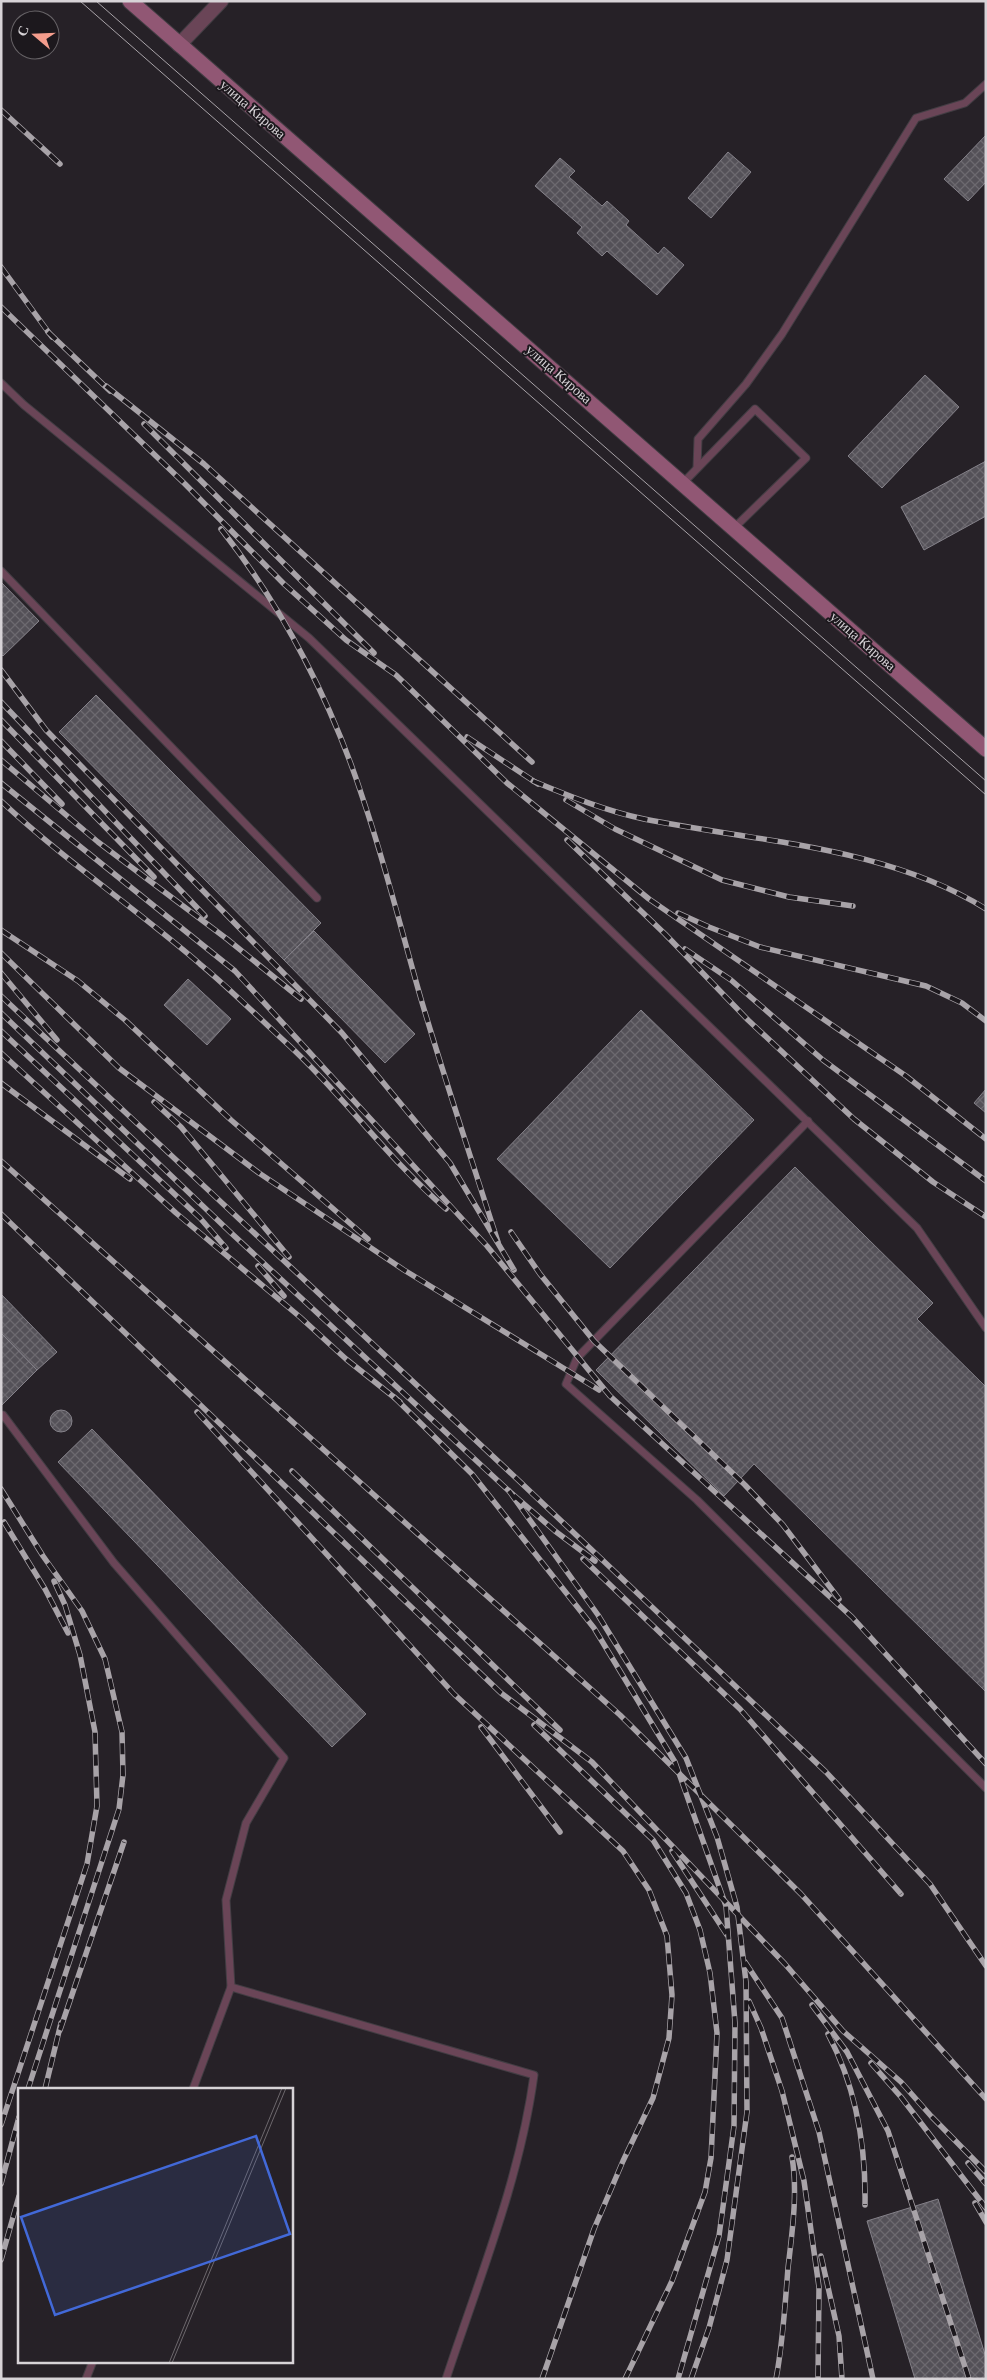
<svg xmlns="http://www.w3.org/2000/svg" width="987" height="2380" font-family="'Times New Roman',serif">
  <defs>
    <pattern id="building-cross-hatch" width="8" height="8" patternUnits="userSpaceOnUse" patternTransform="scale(1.25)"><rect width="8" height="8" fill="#545158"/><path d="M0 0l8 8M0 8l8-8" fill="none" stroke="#6c696f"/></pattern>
  </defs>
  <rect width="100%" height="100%" fill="#262127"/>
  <!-- building -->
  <g fill="url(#building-cross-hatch)" stroke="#848189">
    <polygon points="986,135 986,182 968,201 944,179"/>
    <polygon points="728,152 751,172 711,218 688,198"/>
    <polygon points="560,158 575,171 569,177 602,206 607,201 629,221 626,225 658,254 664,247 684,265 657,295 607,251 602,256 577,233 582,227 535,186"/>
    <polygon points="925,375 959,407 882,488 848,456"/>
    <polygon points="986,461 986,516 924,550 901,507"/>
    <polygon points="1,582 39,621 3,656 1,654"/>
    <polygon points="96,695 321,923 284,960 59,732"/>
    <polygon points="314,931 415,1034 385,1063 284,960"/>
    <polygon points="188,979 231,1019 207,1045 164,1005"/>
    <polygon points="641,1010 754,1120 610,1268 497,1159"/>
    <polygon points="986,1089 986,1113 974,1103"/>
    <polygon points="795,1167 933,1303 917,1319 986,1387 986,1692 754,1464 724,1496 596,1370"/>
    <polygon points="1,1294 57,1352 37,1370 1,1333"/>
    <polygon points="1,1333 37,1370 2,1405 1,1404"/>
    <circle cx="61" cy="1421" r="11"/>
    <polygon points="92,1429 366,1714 332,1747 58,1462"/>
    <polygon points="938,2199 986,2358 986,2379 915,2379 867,2221"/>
  </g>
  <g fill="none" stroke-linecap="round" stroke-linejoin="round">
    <!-- lane casing -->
    <g stroke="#423d43" stroke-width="9">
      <g id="lane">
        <polyline points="1,383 24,405 309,638 917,1228 986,1328"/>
        <polyline points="697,468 698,439 746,384 782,334 916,118 965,103 986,84"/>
        <polyline points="683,483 755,409 806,458 734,528"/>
        <polyline points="1,571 317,898"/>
        <polyline points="808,1121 577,1358 566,1384 697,1500 986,1788"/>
        <polyline points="1,1417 3,1415 114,1563 284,1758 246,1823 226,1900 231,1987 193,2089"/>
        <path d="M231,1987L534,2075C520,2179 479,2279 446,2379"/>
        <polyline points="86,2379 93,2361"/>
      </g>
    </g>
    <!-- street casing -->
    <g stroke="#423d43" stroke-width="16">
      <polyline id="street" points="179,45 221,1"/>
    </g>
    <!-- secondary casing -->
    <g stroke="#423d43" stroke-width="17">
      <polyline id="secondary" points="130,1 986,749"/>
    </g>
    <!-- lane -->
    <use href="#lane" stroke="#6a4557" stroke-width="7"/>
    <!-- street -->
    <use href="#street" stroke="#6a4557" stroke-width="14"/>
    <!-- secondary -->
    <use href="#secondary" stroke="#915774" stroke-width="15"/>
    <!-- tram -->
    <g stroke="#a8a3a8" stroke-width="1">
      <polyline points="80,1 986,795"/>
      <polyline points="96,1 986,781"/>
    </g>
    <!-- rail casing -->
    <g stroke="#a8a3a8" stroke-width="5.5">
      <g id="rail">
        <polyline points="1,110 60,164"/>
        <polyline points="1,267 52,337"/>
        <polyline points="1,307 185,484 284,584 346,640 396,675 507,783 649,899 906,1076 986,1139"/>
        <polyline points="48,332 110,391"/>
        <polyline points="106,386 204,464 532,762"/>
        <polyline points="144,424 374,653"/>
        <path d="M221,529C284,609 333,705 364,802C386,867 402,933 421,999C445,1080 472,1161 498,1242"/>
        <polyline points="1,670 46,730 342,1033 450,1163 514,1270"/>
        <polyline points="1,702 205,916"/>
        <polyline points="1,720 154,877"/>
        <polyline points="467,737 538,784"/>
        <polyline points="1,741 62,804"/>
        <polyline points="1,760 98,842 227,939 301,999"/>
        <path d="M533,781C569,796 606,811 644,819C758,842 885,846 986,909"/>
        <polyline points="1,783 235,971 487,1246 610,1396 852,1617 986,1764"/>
        <polyline points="566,800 615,829 722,880 789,897 853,906"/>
        <path d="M1,801C64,860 135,908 200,964C228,987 254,1013 281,1038C340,1091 386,1157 446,1209"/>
        <polyline points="567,840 665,934 748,1020 854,1119 933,1182 986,1217"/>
        <polyline points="678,913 709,927 760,947 926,986 962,1003 986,1021"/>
        <polyline points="1,930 78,981 125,1020 231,1120 368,1239"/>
        <polyline points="685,949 731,980 823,1060 986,1181"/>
        <polyline points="1,953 119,1068 259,1173 404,1270 599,1390"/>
        <polyline points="1,973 57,1040"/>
        <polyline points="1,996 516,1478 826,1772 930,1884 986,1966"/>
        <polyline points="1,1013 229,1231 509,1491 555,1531 595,1561"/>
        <polyline points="1,1031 200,1218 226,1248"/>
        <polyline points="1,1053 176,1213 300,1317 346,1359 400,1402"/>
        <polyline points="1,1083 130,1179"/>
        <polyline points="154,1102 181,1127 289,1257"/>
        <polyline points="1,1161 620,1715 801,1894 986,2099"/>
        <polyline points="1,1214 501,1693 592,1762 785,1964 843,2031 901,2082 931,2116 986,2172"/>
        <polyline points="511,1232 540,1274 594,1341 745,1485 783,1525 839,1599"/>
        <polyline points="258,1266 284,1296"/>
        <polyline points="394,1397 472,1474 594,1628 675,1762 726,1906 735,2023 734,2126 719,2236 678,2379"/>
        <polyline points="197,1412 454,1694 623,1851 649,1890 667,1936 672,1995 669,2038 653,2098 623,2161 594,2229 542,2379"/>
        <polyline points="292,1471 560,1730"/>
        <polyline points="1,1489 43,1556 82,1611 105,1659 122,1732 123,1775 119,1809 28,2089"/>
        <polyline points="509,1491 598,1615 686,1758 717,1837 737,1907 746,1982 747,2112 727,2260 709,2328 691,2379"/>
        <polyline points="4,1522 45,1589 68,1633"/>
        <polyline points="583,1559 740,1709 901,1894"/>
        <polyline points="534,1725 653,1840 686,1893 700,1930 710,1973 717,2033 711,2158 705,2192 672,2281 625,2379"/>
        <polyline points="481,1727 560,1832"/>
        <polyline points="672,1851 727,1935"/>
        <polyline points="745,1962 782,2018 819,2132 873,2379"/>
        <polyline points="749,2001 761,2028 782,2091 804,2181 819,2287 818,2379"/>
        <polyline points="812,2005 847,2052 888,2131 969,2379"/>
        <polyline points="60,2030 124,1842"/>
        <path d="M828,2034C856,2087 866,2146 865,2205"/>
        <polyline points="871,2063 901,2097 986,2208"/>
        <polyline points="45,2089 61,2023"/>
        <polyline points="1,2125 87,1864 97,1806 95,1732 80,1655 65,1605 54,1581"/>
        <polyline points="968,2163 986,2184"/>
        <polyline points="1,2184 19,2117"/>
        <polyline points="975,2203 986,2222"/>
        <polyline points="821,2256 839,2336 842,2379"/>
        <polyline points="1,2260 19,2196"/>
        <path d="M776,2379C783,2342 785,2305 788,2268C792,2233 798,2193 792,2157"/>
      </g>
    </g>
    <!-- rail -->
    <use href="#rail" stroke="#1c181d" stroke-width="4" stroke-dasharray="11" stroke-linecap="butt"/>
  </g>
  <g text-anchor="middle" stroke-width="4" stroke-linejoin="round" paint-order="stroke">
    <!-- street labels -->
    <g font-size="14" fill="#d7d3d7" stroke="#1c181d">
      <text transform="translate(253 109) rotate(41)" y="5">улица Кирова</text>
      <text transform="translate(559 374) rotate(41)" y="5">улица Кирова</text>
      <text transform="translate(863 641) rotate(41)" y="5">улица Кирова</text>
    </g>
  </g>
  <!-- overview -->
  <g transform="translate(18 2088)">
    <rect width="275" height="275" fill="#262127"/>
    <path fill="none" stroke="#6d686d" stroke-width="1" d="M151,275L264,0M154,275L268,0"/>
    <path fill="#4269d8" fill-opacity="0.15" stroke="#4269d8" stroke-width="2.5" d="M238,48L272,146L37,227L3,129Z"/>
    <rect width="275" height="275" fill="none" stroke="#d7d3d7" stroke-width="2.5"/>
  </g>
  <!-- border -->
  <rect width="987" height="2380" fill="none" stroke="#d7d3d7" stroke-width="5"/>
  <!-- north arrow -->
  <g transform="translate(35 35) rotate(289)"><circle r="24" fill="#1c181d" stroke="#676367"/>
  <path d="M0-4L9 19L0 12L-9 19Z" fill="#f49d8d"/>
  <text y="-8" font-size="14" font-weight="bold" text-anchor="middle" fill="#d7d3d7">С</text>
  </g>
</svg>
